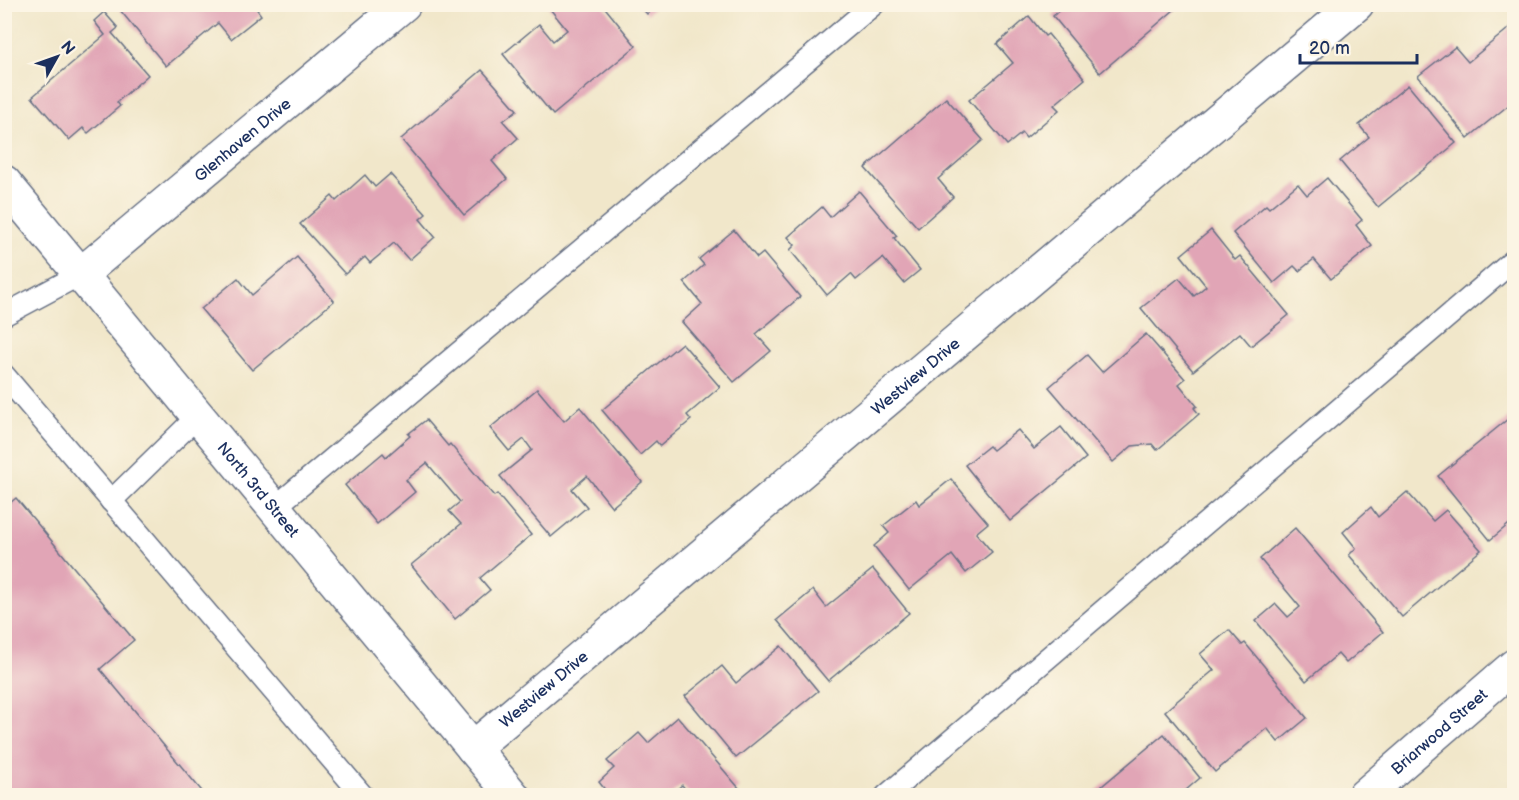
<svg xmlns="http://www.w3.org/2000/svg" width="1519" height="800" font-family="'Balsamiq Sans',sans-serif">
  <rect width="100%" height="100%" fill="#fcf5e5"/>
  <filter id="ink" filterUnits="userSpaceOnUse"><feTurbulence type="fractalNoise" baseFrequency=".0167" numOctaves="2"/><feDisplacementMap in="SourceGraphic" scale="12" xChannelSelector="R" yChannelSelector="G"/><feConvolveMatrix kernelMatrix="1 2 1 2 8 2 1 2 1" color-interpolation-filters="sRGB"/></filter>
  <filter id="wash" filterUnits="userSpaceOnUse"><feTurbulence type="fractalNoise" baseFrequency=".008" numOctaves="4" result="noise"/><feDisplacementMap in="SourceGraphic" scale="24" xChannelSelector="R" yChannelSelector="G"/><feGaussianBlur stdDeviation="1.35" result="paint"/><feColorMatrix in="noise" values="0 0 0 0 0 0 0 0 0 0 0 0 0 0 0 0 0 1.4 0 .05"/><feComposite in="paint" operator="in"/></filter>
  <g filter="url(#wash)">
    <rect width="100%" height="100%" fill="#f1e7ca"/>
    <g id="blocks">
      <!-- building -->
      <g fill="#e1a5b6">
        <polygon points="115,4 253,4 261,15 231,39 218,23 166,66"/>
        <polygon points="546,4 602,4 636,46 553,115 503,54 539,24 553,41 567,30"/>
        <polygon points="638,4 658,4 647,14"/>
        <polygon points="1066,4 1181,4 1100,73 1053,16"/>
        <polygon points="104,12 118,28 112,33 148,75 117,102 120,106 88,133 83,128 69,140 32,97 105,35 94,21"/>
        <polygon points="1029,16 1045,36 1048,34 1085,79 1054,105 1059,110 1026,138 1022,133 1007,145 969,100 1013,63 997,44"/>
        <polygon points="1514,24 1514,110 1510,104 1468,138 1418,76 1455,47 1468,62"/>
        <polygon points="482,70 517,110 503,121 518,138 492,161 507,179 464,215 401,139"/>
        <polygon points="1408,85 1456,143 1378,207 1340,161 1369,137 1359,125"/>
        <polygon points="946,98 983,140 938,179 953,197 918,228 865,168"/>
        <polygon points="390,174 426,214 420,219 435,237 409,260 394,243 370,263 365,257 345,274 300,224 332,196 336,201 365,175 375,187"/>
        <polygon points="1327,178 1362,220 1356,225 1372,246 1331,279 1314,259 1299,271 1294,266 1274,283 1233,233 1266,205 1269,208 1298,184 1307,195"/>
        <polygon points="859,191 897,236 894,238 920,270 904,283 883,258 856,280 851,274 827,295 790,250 795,245 788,237 822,207 830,217"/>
        <polygon points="734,230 757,258 763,253 800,297 756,334 771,351 734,382 682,322 702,304 684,282 704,265 699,259"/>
        <polygon points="1211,230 1235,260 1240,256 1289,315 1251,346 1240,333 1193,371 1141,308 1179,278 1194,296 1206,286 1181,255"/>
        <polygon points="297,257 334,301 252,370 201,309 238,278 252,295"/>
        <polygon points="1146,334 1185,379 1179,384 1197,406 1194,408 1199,414 1157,450 1152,444 1132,446 1113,462 1049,387 1087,355 1102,372"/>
        <polygon points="682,343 720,387 687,415 691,420 660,446 656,441 640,455 602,410"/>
        <polygon points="537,389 564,421 580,407 642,482 612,507 587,476 572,489 587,507 551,537 500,476 532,450 524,439 509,451 490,428"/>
        <polygon points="1514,414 1514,488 1512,490 1514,493 1514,520 1490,540 1438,476"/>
        <polygon points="426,420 448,446 450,444 494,496 497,494 531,535 480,578 490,590 455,619 411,565 461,524 449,511 460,502 427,463 406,480 415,492 377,524 345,485 383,453 386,457 410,436 408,434"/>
        <polygon points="1061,427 1086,458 1010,521 965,465 989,446 993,450 1018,430 1034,449"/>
        <polygon points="951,479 988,523 976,533 992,552 966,573 952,555 909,590 874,546 889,533 883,526 916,500 919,505"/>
        <polygon points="1407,492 1433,521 1446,510 1481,550 1402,617 1349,555 1356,548 1343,532 1371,507 1378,517"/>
        <polygon points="16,498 134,640 100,669 206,796 4,796 4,508"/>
        <polygon points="1295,528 1383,632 1346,663 1338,654 1306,681 1256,621 1276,604 1288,617 1300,607 1260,559"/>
        <polygon points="873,569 909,613 828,681 777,620 813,590 826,607"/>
        <polygon points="1229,630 1242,645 1245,643 1307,718 1278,742 1267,728 1215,772 1165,711 1214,670 1200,654"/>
        <polygon points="781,646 818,691 736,758 685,696 722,666 736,683"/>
        <polygon points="678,717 739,788 730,796 691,796 682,785 669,796 610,796 599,782 614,768 607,761 639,733 648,743"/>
        <polygon points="1164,734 1200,778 1179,796 1090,796"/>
      </g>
    </g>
  </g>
  <g filter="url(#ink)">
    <use href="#blocks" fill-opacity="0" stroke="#666f84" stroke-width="1.5"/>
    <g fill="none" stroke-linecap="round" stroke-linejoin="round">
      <!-- lane casing -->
      <g stroke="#666f84" stroke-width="24">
        <g id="lane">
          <polyline points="4,315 81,274"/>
          <polyline points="4,375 363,796"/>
          <polyline points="111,501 198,416"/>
          <polyline points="274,508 874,4"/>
          <polyline points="886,796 1514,260"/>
        </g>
      </g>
      <!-- street casing -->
      <g stroke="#666f84" stroke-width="36">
        <g id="street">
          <path id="s1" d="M4,182L513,796"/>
          <path id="s2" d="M81,274L404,4"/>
          <path id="s3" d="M473,748L1357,4"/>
          <path id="s4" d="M1364,796L1514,666"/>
        </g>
      </g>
      <!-- lane -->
      <use href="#lane" stroke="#fff" stroke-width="21"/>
      <!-- street -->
      <use href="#street" stroke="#fff" stroke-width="33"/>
    </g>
  </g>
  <g text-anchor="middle" stroke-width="5" stroke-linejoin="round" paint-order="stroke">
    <!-- street labels -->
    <g font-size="16" fill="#1b2f5e" stroke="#fcf5e5">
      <text dy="6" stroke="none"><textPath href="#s2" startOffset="210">Glenhaven Drive</textPath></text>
      <text dy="6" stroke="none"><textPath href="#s3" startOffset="578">Westview Drive</textPath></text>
      <text dy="6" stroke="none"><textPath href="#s1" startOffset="399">North 3rd Street</textPath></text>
      <text dy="6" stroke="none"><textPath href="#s3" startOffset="92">Westview Drive</textPath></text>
      <text dy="6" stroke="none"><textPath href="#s4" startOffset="99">Briarwood Street</textPath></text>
    </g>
  </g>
  <!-- margin -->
  <rect width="1519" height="800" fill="none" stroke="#fcf5e5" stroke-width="24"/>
  <!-- north arrow -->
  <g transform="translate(57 57) rotate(50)" stroke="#fcf5e5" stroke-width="4.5" paint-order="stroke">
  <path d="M0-4.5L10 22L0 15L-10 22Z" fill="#1b2f5e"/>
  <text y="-9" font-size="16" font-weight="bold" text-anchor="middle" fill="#1b2f5e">N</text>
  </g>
  <!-- scale -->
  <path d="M1300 54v9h117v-9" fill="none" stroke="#1b2f5e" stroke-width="3"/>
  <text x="1309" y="54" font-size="18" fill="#1b2f5e" stroke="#fcf5e5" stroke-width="4.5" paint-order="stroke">20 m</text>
</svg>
